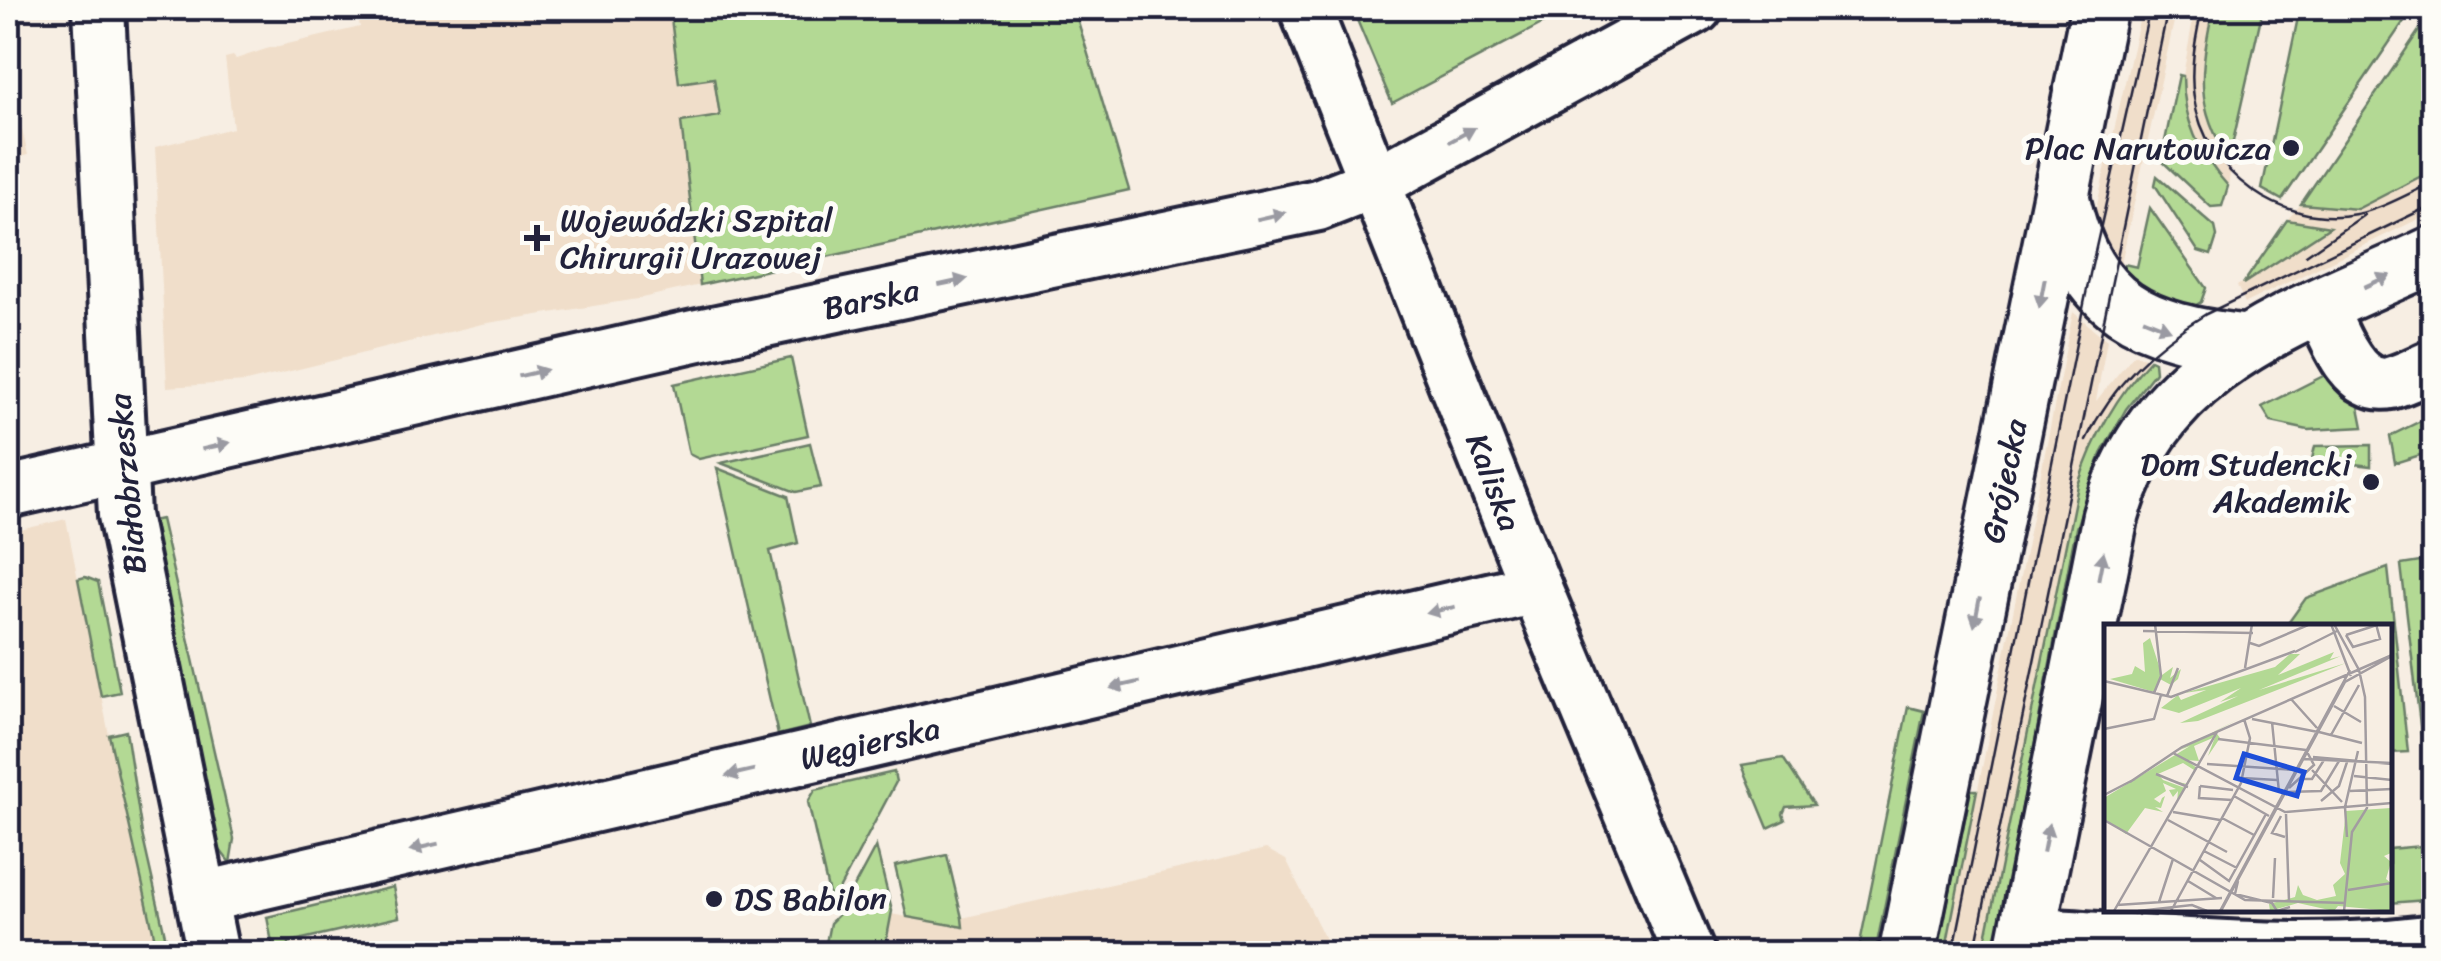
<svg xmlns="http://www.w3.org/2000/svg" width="2441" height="961" font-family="Sriracha,sans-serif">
  <rect width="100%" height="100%" fill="#f7eee3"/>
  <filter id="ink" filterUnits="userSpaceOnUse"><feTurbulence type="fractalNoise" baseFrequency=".01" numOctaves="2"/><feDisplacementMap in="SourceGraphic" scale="20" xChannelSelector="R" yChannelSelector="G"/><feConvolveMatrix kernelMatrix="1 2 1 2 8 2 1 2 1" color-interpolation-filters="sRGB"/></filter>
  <g filter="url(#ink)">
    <!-- built -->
    <g fill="#f0deca">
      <polygon points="356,8 669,8 671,18 713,8 1074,8 1129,190 637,299 482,324 246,382 167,387 155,147 233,128 225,58 233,56 236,59 266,49 360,27"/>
      <polygon points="2142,8 2177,8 2121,263 2124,264 2120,284 2091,231"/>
      <polygon points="2195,8 2213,8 2202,64 2201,93 2212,130 2232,163 2228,186 2200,151 2186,112 2183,76"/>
      <polygon points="8,49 16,83 11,84 28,155 8,160"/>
      <polygon points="2433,170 2433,212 2245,303 2237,286 2328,227 2287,220 2301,204 2358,209"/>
      <polygon points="2073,312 2107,340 2096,401 2134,354 2150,360 2125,390 2099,431 2078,485 1983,953 1945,954"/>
      <polygon points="66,519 109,735 158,953 8,953 8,533"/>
      <polygon points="1266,849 1286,860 1332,953 884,954 891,914 962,927 962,918"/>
    </g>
    <!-- green -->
    <g fill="#b3d994" stroke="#6a7e68" stroke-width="2.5">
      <polygon points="713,8 1074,8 1129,190 700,285 681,122 720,116 714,78 679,83 671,18"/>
      <polygon points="1352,8 1572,8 1392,103"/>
      <path d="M2213,8H2263L2229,159C2193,104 2201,69 2213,8Z"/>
      <polygon points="2300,8 2413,8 2282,200 2262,189"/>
      <polygon points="2433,10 2433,170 2357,209 2301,204"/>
      <path d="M2179,75L2183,76C2183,120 2199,154 2228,186L2222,206L2211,207L2161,160Z"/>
      <polygon points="2157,176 2215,227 2217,236 2211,255 2198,251 2155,185"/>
      <polygon points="2150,208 2206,288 2201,302 2176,318 2120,284 2124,264 2137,267"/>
      <polygon points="2287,220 2330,227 2243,284"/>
      <polygon points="791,358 808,435 699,459 689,454 674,384"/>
      <path d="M2150,360L2154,362L2155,372L2126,409L2101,454L2076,528L1994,953H1983L2078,485C2093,438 2116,396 2150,360Z"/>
      <polygon points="2337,369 2357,397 2363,427 2308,430 2271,422 2262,407"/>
      <polygon points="2433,415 2433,451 2395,463 2390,436"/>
      <polygon points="810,443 821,487 796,492 721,463"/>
      <polygon points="2371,445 2371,466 2312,459 2315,446"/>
      <polygon points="717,468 788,496 798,543 770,551 810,727 778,735"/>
      <polygon points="161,519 234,839 230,863 217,846 143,523"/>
      <polygon points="2420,562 2434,567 2433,749 2423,750 2401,565"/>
      <polygon points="2388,568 2408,752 2389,753 2388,626 2286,626 2306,598"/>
      <polygon points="85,577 98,582 120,692 101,696 78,579"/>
      <polygon points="1908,707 1924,711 1875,953 1858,953"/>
      <polygon points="126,731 142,834 169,953 158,953 109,735"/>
      <polygon points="1783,758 1814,805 1786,807 1783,814 1785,820 1768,828 1742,765"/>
      <polygon points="894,772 896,782 835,897 830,899 808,802 815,790"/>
      <polygon points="1971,790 1977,790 1945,953 1937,953"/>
      <polygon points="876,846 892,911 884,953 824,953 830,923 840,913"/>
      <polygon points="2421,846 2426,900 2389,903 2389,849"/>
      <polygon points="947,855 962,918 963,927 907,917 895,866"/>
      <polygon points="393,887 399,917 289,942 289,953 274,953 267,917"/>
    </g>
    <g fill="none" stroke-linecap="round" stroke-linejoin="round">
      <!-- minor casing -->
      <g stroke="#22223b" stroke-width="58">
        <g id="minor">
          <polyline points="99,8 124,515 213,954"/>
          <polyline points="1305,8 1536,588 1689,954"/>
          <path d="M2321,307C2333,333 2352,391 2390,383C2405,379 2420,371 2434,365"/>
          <polyline points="8,492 694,336 1318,205 1377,182 1696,8"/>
          <polyline points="204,897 1536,588"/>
          <path d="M2026,933C2155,941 2307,958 2434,940"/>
        </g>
      </g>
      <!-- major casing -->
      <g stroke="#22223b" stroke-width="62">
        <g id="major">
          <path d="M2062,201C2087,309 2142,331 2245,343"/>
          <polyline points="1907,954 2099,8"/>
          <path d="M2023,954L2110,518C2155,357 2298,318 2434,254"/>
        </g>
      </g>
      <!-- minor -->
      <use href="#minor" stroke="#fdfcf7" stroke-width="50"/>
      <!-- major -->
      <use href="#major" stroke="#fdfcf7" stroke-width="55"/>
      <!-- tram -->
      <g stroke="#22223b" stroke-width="2.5">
        <path d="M2202,8C2196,37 2189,68 2194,98C2205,174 2282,228 2356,214C2383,209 2409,193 2434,182"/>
        <polyline points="2306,255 2364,215"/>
        <path d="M2086,440C2113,384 2153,346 2206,314L2434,204"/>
        <polyline points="1953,954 2090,274 2150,8"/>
        <polyline points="1974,954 2168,8"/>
      </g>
    </g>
    <!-- one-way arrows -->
    <defs><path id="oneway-solid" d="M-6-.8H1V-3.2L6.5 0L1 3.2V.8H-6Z" transform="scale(2.5)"/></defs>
    <g fill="#9a9aa2">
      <use href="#oneway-solid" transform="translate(1462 135) rotate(-29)"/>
      <use href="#oneway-solid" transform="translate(1271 216) rotate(-13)"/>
      <use href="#oneway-solid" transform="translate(2377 281) rotate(-25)"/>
      <use href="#oneway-solid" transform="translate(953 282) rotate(-12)"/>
      <use href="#oneway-solid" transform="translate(2042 293) rotate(101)"/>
      <use href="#oneway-solid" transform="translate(2157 324) rotate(22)"/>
      <use href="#oneway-solid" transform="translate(533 373) rotate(-13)"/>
      <use href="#oneway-solid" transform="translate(216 446) rotate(-13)"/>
      <use href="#oneway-solid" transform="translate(2101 566) rotate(-79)"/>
      <use href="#oneway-solid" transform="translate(1441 610) rotate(167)"/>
      <use href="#oneway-solid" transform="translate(1977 612) rotate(101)"/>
      <use href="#oneway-solid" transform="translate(1125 685) rotate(167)"/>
      <use href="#oneway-solid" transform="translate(740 773) rotate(167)"/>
      <use href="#oneway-solid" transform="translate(2046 838) rotate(-79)"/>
      <use href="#oneway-solid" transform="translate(424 847) rotate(167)"/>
    </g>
  </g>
  <!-- markers -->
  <g fill="#22223b" stroke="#fdfcf7" stroke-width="4">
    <circle cx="2291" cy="148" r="10"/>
    <path d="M532 223h10v10h10v10h-10v10h-10v-10h-10v-10h10z"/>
    <circle cx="2371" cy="482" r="10"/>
    <circle cx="714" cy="899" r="10"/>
  </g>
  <g text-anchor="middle" stroke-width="10" stroke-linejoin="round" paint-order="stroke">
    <!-- poi labels -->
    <g font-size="32" fill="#22223b" stroke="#fdfcf7" text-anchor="end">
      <text x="2271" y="159">Plac Narutowicza</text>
      <text x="560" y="231" text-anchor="start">Wojewódzki Szpital<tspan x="560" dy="37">Chirurgii Urazowej</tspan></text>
      <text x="2351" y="475">Dom Studencki<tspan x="2351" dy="37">Akademik</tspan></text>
      <text x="734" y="910" text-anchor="start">DS Babilon</text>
    </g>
    <!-- street labels -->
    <g font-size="32" fill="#22223b" stroke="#fdfcf7">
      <text transform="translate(871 299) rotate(-12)" y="11">Barska</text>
      <text transform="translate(2004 481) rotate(-79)" y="11">Grójecka</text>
      <text transform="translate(1494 482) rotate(69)" y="11">Kaliska</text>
      <text transform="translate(127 484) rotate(-95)" y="11">Białobrzeska</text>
      <text transform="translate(870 743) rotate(-13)" y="11">Węgierska</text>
    </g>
  </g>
  <!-- overview -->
  <g transform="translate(2104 624)">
    <rect width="288" height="288" fill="#f7eee3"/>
    <path d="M46,14L58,51L69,43L66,54L77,45L74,55L67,61L56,55L50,68L6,55L28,50L31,42L41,48L39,19ZM230,28L226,35L237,32L155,66L242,39L94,97L76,99L134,72L116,78L137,64L75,89L57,84L74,71L77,76L102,66L80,69L171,43L186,30H196L174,51ZM135,95L111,107L116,114L104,132L111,113L90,122L95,137L82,136L93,144L84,160H79L71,158H66L70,157L83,160L90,146L79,139L54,150L59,156L81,164L73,178L74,167L69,173L65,166L72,165L59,159L62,167L50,175L56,179L58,174L61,172L57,184L51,183L59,188L41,184L22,210L0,195V174L86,122L73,127ZM287,184V229L280,232L287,238L282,255L287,259V287L234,282L230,287L194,279L166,287L165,280L191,273L194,261L199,271L213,276L232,272L229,261L241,250L236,239L242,187Z" fill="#b3d994"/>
    <path fill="none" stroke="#a29ca0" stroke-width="2.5" d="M227,0L247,52M230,0L255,46L261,73L263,184L248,208L240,287M39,7L149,9M242,11L249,23L276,15L272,0M242,11L273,1M146,19L155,22L204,1M191,28L233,7M141,44L148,0M0,57L67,73L191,27M50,69L57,52L51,0M63,72L74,44M187,75L213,104M230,82L257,98M148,95L214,108M168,98L175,168M0,105L50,95L57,71M215,108L258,119M227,111L255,61M114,115L202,126M69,129L181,188L288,179M209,133L288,140M199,135L288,139M103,140L191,146M208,146L238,178M52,150L84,163M250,152L288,156M138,154L173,156M195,155H208L220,136M26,158L78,123L288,31M96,162L95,174L128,176M96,162L129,166M185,164L210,141L202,126M246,167L288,165M183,168L217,167L235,137M0,171L31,155M130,172L165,192M217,177L235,162L243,138M69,188L116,196M182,190L185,277M177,192L168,209L181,213M118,194L150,211M0,196L141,276L242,279M64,196L123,228M243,213L241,183L254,127M100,227L133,244M96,236L125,257L162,190M84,257L112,274M134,257L131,270L168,279L173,287L186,283M244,266L288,259M169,274L171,234M55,278L69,235M13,281L118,274M10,287L113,108M34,287L88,281L103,287M67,287L137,159L146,114L140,95M116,287L246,46M117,287L241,58L288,32"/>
    <path fill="#1d4ed8" fill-opacity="0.15" stroke="#1d4ed8" stroke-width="5" d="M140,130L200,148L193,172L132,154Z"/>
    <rect width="288" height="288" fill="none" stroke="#22223b" stroke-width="5"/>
  </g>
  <!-- margin -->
  <rect width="2441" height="961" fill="none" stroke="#fdfcf7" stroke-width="40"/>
  <rect x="20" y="20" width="2401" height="921" fill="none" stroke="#22223b" stroke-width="4" filter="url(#ink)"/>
</svg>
